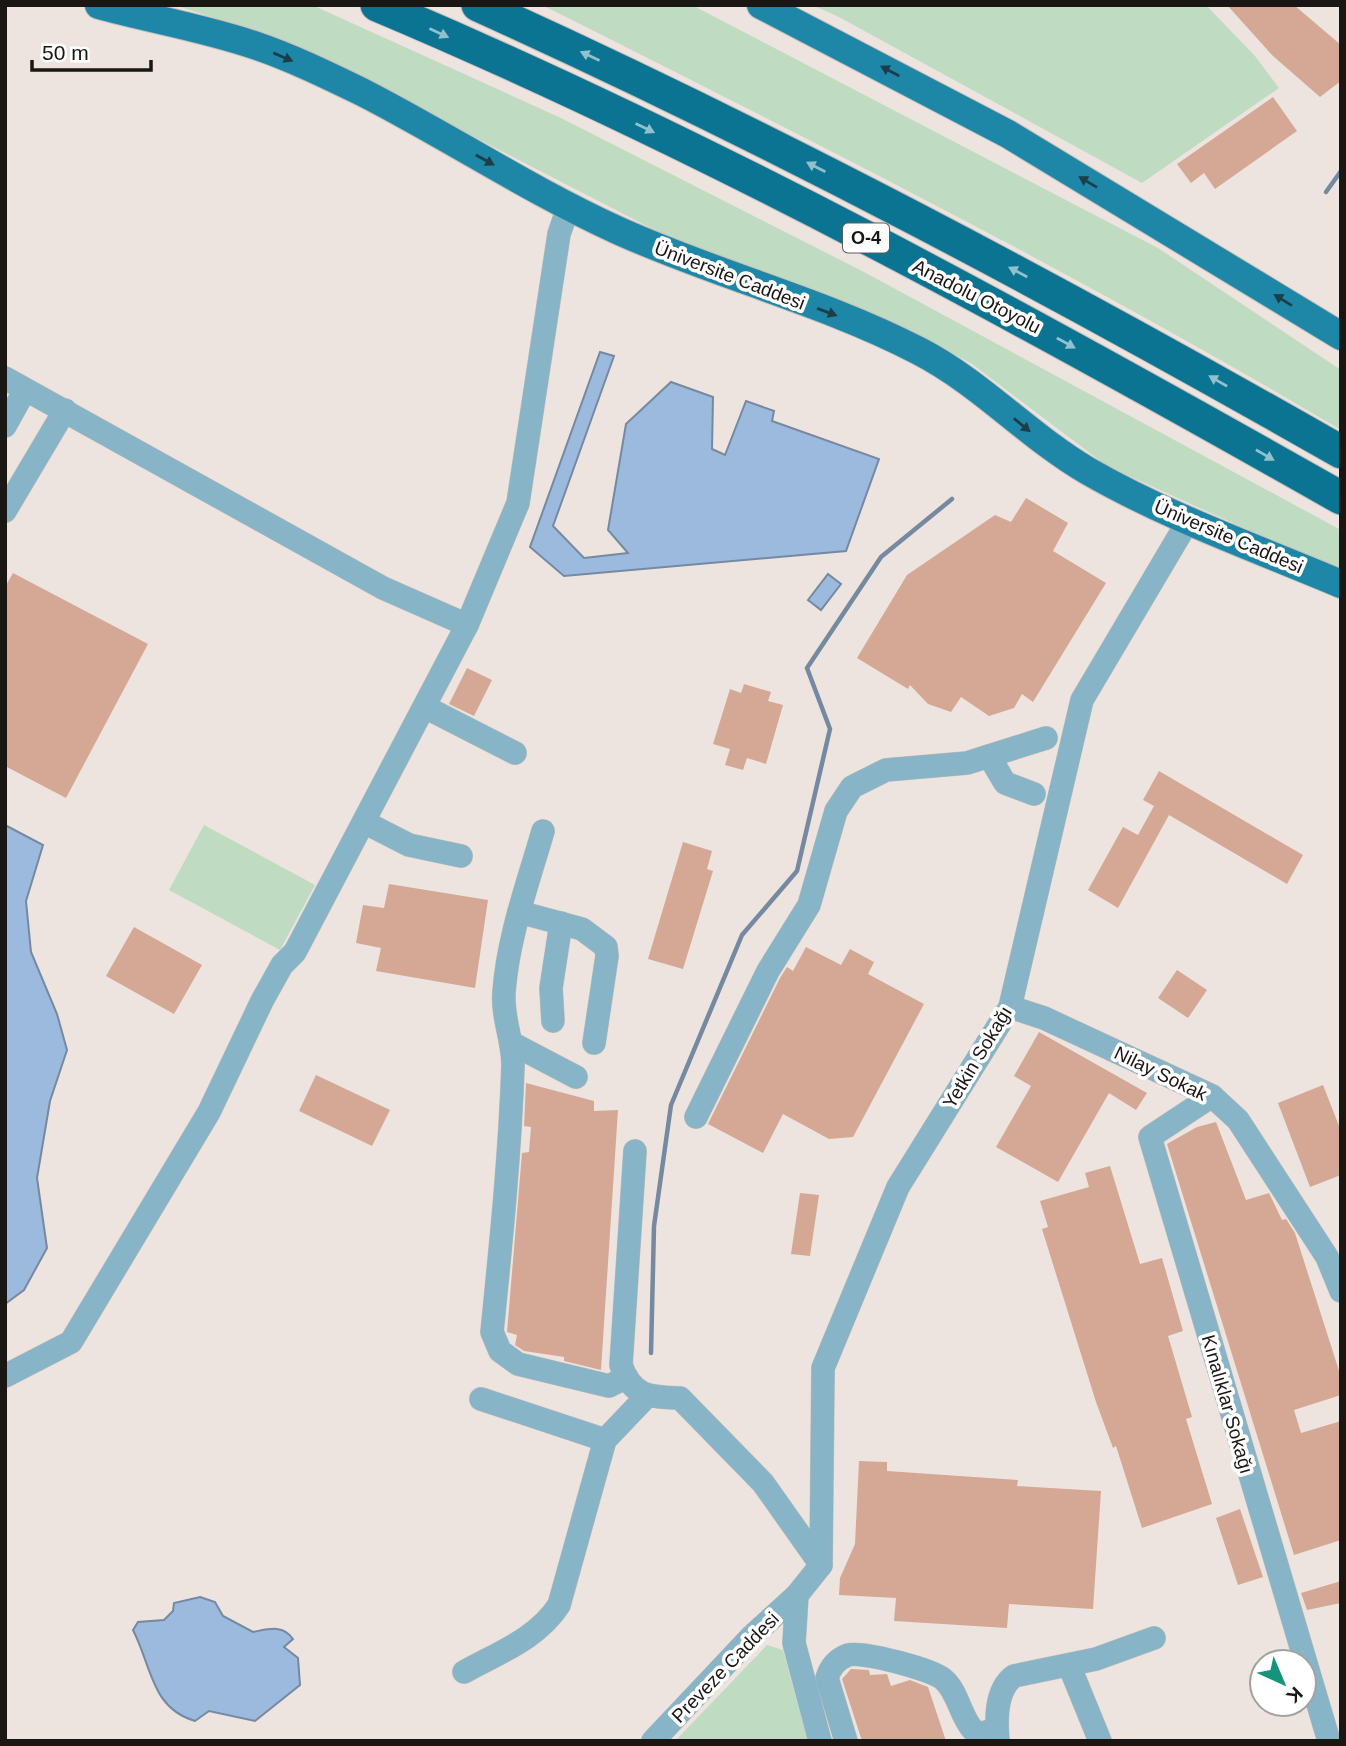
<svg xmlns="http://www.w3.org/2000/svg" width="1346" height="1746" font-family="Helvetica,sans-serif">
  <rect width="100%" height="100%" fill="#ede4df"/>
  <!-- green -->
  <g fill="#bfdcc3">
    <polygon points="175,5 312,5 561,118 864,272 1341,530 1341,572 1107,466 972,364 926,339 674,240 297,46"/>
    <path d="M542,5H692L1158,248L1341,370V430C1082,276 811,140 542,5Z"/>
    <polygon points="812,5 1206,5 1255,56 1279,88 1142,183 837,16"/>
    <polygon points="204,825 315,885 280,950 169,890"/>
    <polygon points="767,1645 783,1650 808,1741 675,1741"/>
  </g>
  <!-- water -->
  <g fill="#9cbadd" stroke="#7589a1" stroke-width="2">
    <polygon points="600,352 614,356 553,526 584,558 628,553 608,530 626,424 671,382 713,397 712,449 725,455 746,401 774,411 772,421 879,459 846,551 564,576 530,547"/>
    <polygon points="828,574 841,584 821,610 808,600"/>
    <polygon points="5,825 43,845 26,901 31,952 57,1014 67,1050 50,1101 37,1178 47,1248 24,1290 5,1304"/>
    <path d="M200,1597L215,1602L223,1616L253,1632C268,1629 283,1624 293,1639L284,1647L298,1658L300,1685L255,1721L209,1711L195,1721C151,1708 152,1667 133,1630L138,1622L164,1620L173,1611L174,1603Z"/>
  </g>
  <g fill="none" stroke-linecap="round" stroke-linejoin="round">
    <!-- stream -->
    <g stroke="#7589a1" stroke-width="4.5">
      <polyline points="1326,192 1341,171"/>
      <polyline points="651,1353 654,1226 671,1105 742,935 797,871 830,729 807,668 881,557 952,499"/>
    </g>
  </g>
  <!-- building -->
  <g fill="#d5a895">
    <polygon points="1227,5 1294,5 1341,45 1341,81 1320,97 1273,56"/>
    <polygon points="1273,97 1297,131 1215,189 1204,173 1191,183 1177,164"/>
    <polygon points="1026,498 1068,523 1053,551 1106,583 1033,702 1022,694 1014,708 989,716 961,697 951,712 928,704 910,685 908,689 857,658 907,575 995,515 1011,522"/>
    <polygon points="13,573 148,644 66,798 5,766 5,587"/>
    <polygon points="467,668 492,680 474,716 449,704"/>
    <polygon points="744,684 771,692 768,701 783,705 766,764 747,758 743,770 725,765 730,749 713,744 730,689 741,693"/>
    <polygon points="1159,771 1303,855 1287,884 1169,815 1118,908 1088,890 1123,827 1138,835 1154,806 1143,800"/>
    <polygon points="683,842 712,851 707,869 713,871 683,969 648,959"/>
    <polygon points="389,884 488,900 475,988 376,971 381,948 356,943 363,905 384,908"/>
    <polygon points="134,927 202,965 174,1014 106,976"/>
    <polygon points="806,947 841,965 850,949 874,962 868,974 924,1004 853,1137 829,1139 783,1114 763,1153 708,1124 780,978 787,967 793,971"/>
    <polygon points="1177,970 1207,990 1188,1018 1158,998"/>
    <polygon points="1039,1032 1147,1093 1136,1110 1109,1093 1058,1182 996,1147 1031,1086 1014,1076"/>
    <polygon points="316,1075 390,1110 372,1146 299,1111"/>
    <polygon points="526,1083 594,1101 594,1111 618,1110 601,1370 564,1361 564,1357 524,1351 515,1345 517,1335 507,1332 522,1153 529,1152 531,1127 524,1126"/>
    <polygon points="1323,1085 1341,1131 1341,1175 1310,1187 1278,1103"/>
    <polygon points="1216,1122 1246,1200 1269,1193 1282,1220 1286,1219 1295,1233 1341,1377 1341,1395 1294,1410 1301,1433 1341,1421 1341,1540 1294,1555 1167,1144 1197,1127"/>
    <polygon points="1110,1166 1140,1264 1162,1258 1183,1331 1168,1336 1192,1417 1186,1419 1212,1504 1142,1528 1116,1446 1113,1448 1096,1402 1042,1229 1048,1227 1040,1201 1089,1187 1085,1173"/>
    <polygon points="800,1193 819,1195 810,1256 791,1254"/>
    <polygon points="859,1461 887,1462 887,1471 1018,1480 1017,1486 1101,1491 1093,1609 1009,1604 1007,1628 894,1621 896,1598 839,1595 840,1578 855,1544"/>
    <polygon points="1240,1509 1263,1577 1238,1585 1216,1518"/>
    <polygon points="1341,1581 1341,1603 1307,1610 1301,1593"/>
    <polygon points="851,1669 869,1670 870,1675 887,1674 891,1686 910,1680 928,1687 946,1741 862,1741 842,1679"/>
  </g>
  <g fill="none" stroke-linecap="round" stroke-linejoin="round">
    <!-- minor casing -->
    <g stroke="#c7bfba" stroke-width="24">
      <g id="minor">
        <polyline points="5,378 383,588 467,625 518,503 559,234 568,208"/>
        <polyline points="5,426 25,390"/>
        <polyline points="5,511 65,410"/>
        <polyline points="425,707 515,753"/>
        <polyline points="989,756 1005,783 1034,794"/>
        <polyline points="364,822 409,845 461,856"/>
        <path d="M543,831C528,883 508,937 504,992C502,1018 513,1040 513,1065C510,1155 501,1243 492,1332L500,1351L518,1364L609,1386L625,1378"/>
        <polyline points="519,912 582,929 606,947 607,956 594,1043"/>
        <polyline points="1010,1007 1044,1018 1212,1096 1238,1120 1327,1257 1341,1291"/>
        <polyline points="553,1021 551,988 561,923"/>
        <polyline points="513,1044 576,1077"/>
        <polyline points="1212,1096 1150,1137 1329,1741"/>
        <polyline points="696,1117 768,971 809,905 836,811 852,787 886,770 967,763 1046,738"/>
        <path d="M635,1151L621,1365C632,1397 650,1397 680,1398L763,1483L821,1565"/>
        <polyline points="5,1376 71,1342 209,1112 262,1001 282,965 295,952 467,625"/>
        <polyline points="481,1399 605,1440"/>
        <polyline points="797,1595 794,1643 820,1741"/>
        <polyline points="1069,1665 1100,1741"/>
        <path d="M464,1672C498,1653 537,1639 559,1605L605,1440L646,1397"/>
        <polyline points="653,1741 752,1636 797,1595 821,1565 823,1368 898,1187 1010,1007 1082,700 1188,521"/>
        <path d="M846,1741L827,1678C830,1668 837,1659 848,1655C862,1651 931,1669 943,1679C958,1691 960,1716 973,1730L978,1734L997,1729"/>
        <path d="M998,1741C996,1720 995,1690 1014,1676L1096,1659L1154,1638"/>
      </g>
    </g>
    <!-- major casing -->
    <g stroke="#c7bfba" stroke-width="30">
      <g id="major">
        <path d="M99,5C150,19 204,28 254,45C290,57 327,75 362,92C448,136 529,190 617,230C716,275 823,301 919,351C981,383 1028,436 1088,471C1168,517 1256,548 1341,584"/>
        <polyline points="761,5 1008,134 1341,336"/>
      </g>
    </g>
    <!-- highway casing -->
    <g stroke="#c7bfba" stroke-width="35">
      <g id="highway">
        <path d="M377,5C709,145 1027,320 1341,498"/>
        <path d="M478,5C774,139 1059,291 1341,452"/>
      </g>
    </g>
    <!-- minor -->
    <use href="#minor" stroke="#87b4c6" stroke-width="23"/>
    <!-- major -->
    <use href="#major" stroke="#1e87a8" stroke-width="28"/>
    <!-- highway -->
    <use href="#highway" stroke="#0b7492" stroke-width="33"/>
  </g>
  <!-- one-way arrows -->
  <defs><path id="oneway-solid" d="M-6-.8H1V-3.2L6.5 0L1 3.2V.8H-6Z" transform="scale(1.75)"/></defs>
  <g fill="#91c0ce">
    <use href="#oneway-solid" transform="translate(439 33) rotate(25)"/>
    <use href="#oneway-solid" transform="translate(590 56) rotate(-155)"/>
    <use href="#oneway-solid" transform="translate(645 128) rotate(26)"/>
    <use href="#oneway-solid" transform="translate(816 167) rotate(-153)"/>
    <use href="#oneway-solid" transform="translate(1018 272) rotate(-152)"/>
    <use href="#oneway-solid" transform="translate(1066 343) rotate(29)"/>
    <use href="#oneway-solid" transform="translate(1218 381) rotate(-150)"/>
    <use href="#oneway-solid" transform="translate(1265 455) rotate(30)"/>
  </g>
  <g fill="#1b3e48">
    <use href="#oneway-solid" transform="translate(283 57) rotate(23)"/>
    <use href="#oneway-solid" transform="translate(890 71) rotate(-152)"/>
    <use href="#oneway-solid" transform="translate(485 160) rotate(29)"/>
    <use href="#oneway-solid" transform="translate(1088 182) rotate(-149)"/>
    <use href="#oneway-solid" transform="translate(1283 300) rotate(-148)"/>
    <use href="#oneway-solid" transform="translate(827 312) rotate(20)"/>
    <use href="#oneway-solid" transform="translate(1022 425) rotate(39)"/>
  </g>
  <g text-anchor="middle" stroke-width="7" stroke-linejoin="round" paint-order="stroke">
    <!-- shield labels -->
    <rect fill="#fff" stroke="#5e5c5a" stroke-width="2" x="843" y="223.5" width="46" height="29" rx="5"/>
    <g font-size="18" font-weight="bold" fill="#191614">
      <text x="866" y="244">O-4</text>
    </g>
    <!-- street labels -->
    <g font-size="19" fill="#191614" stroke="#fff">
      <text transform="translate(730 275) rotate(21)" y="7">Üniversite Caddesi</text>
      <text transform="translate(977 296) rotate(27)" y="7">Anadolu Otoyolu</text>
      <text transform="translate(1229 536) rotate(23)" y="7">Üniversite Caddesi</text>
      <text transform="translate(977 1057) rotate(-59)" y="7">Yetkin Sokağı</text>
      <text transform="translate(1161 1073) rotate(26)" y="7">Nilay Sokak</text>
      <text transform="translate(1228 1404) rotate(74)" y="7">Kınalıklar Sokağı</text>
      <text transform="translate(725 1667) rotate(-46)" y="7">Preveze Caddesi</text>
    </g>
  </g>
  <!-- border -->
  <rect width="1346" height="1746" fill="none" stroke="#191614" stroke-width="14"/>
  <!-- north arrow -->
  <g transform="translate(1283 1683) rotate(136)"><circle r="33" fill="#ffffff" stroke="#a3a2a1" stroke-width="2"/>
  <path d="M0-5L12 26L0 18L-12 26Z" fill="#16937b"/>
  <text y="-10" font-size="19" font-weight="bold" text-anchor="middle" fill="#191614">K</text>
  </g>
  <!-- scale -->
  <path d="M32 60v10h119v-10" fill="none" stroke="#191614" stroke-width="3.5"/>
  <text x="42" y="60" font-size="21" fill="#191614" stroke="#ffffff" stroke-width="5" paint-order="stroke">50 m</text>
</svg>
